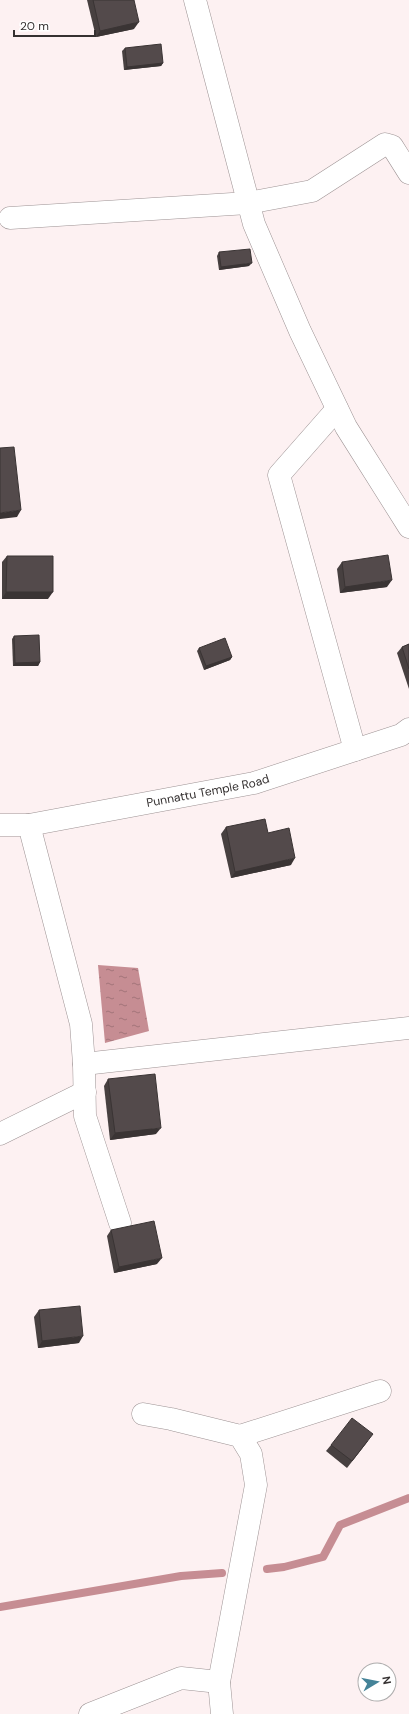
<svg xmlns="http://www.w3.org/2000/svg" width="409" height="1714" font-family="'DM Sans',sans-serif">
  <defs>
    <pattern id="water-ripples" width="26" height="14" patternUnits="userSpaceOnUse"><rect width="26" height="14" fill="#c68d93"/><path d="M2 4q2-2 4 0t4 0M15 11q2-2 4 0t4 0" fill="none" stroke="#a27479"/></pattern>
  </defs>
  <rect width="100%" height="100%" fill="#fdf1f2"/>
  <!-- water -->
  <polygon fill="url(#water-ripples)" points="98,965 138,968 149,1031 105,1043"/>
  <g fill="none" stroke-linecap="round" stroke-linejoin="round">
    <!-- stream -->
    <g stroke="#c68d93" stroke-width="8">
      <polyline points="267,1569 284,1567 323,1557 340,1525 409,1498"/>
      <polyline points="0,1607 181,1576 222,1573"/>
    </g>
    <!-- minor casing -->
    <g stroke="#9d9394" stroke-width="23">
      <g id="minor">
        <polyline points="195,0 254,224 300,331 346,427 409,527"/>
        <polyline points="10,218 248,203 312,191 385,144 392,146 409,173"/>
        <polyline points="337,409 279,475 355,750"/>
        <path id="s1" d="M0,825H29L254,783L401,735L409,729"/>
        <polyline points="29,825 81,1024 84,1064 85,1116 120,1223"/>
        <polyline points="84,1064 409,1028"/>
        <polyline points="0,1134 85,1092"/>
        <polyline points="143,1414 171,1419 240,1436 251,1454 256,1485 219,1682 222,1714"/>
        <polyline points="240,1436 380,1391"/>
        <polyline points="90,1714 181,1678 219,1682"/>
      </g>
    </g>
    <!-- minor -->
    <use href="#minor" stroke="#fff" stroke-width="22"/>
  </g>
  <!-- wall -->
  <g fill="#474040">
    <polygon points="87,0 134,0 134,29 96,37"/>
    <polygon points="125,48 163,63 161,66 124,70 122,51"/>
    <polygon points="219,252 249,266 219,270 217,256"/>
    <polygon points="7,556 48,599 2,599 2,562"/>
    <polygon points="342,562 387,587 340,593 337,569"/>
    <polygon points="14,636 40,662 38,666 13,666 12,639"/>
    <polygon points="409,644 409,689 397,653 402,647"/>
    <polygon points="199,648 232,657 230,660 204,670 197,651"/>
    <polygon points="226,827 268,833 291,865 231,878 221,834"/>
    <polygon points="108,1079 156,1134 110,1140 104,1086"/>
    <polygon points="111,1230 157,1264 114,1273 107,1236"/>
    <polygon points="39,1310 79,1343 38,1348 34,1317"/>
    <polygon points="368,1441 347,1468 326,1451 331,1445"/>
  </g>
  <!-- shaded-wall -->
  <g fill="#3a3434">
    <polygon points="139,22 134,29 96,37 100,31"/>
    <polygon points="163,63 161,66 124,70 127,67"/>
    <polygon points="252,263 249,266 219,270 221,267"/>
    <polygon points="21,510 17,517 0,519 0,513"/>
    <polygon points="392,580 387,587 340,593 345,587"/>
    <polygon points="6,592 53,592 48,599 2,599"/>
    <polygon points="232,657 230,660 204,670 206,666"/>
    <polygon points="40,662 38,666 13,666 15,663"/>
    <polygon points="295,858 291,865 231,878 235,872"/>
    <polygon points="161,1128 156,1134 110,1140 115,1133"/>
    <polygon points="162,1258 157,1264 114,1273 119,1267"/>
    <polygon points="83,1336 79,1343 38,1348 42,1341"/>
  </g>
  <!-- building -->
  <g fill="#534a4b" stroke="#3a3434">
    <polygon points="93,0 134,0 139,22 100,31"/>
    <polygon points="161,44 163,63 127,67 125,48"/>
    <polygon points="250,249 252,263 221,267 219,252"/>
    <polygon points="14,447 21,510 0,513 0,448"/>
    <polygon points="388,555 392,580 345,587 342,562"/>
    <polygon points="7,556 53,556 53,592 6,592"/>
    <polygon points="39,635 40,662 15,663 14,636"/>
    <polygon points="225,638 232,657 206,666 199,648"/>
    <polygon points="409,644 409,669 402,647"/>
    <polygon points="265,819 268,833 289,828 295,858 235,872 226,827"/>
    <polygon points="155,1074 161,1128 115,1133 108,1079"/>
    <polygon points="154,1221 162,1258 119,1267 111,1230"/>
    <polygon points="80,1306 83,1336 42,1341 39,1310"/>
    <polygon points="352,1418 373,1434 352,1461 331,1445"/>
  </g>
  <g text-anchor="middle" stroke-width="4" stroke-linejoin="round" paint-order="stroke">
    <!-- street labels -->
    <g font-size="12" fill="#353131" stroke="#fff">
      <text dy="4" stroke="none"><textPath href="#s1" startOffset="211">Punnattu Temple Road</textPath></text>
    </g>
  </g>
  <!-- north arrow -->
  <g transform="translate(377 1682) rotate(80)"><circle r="19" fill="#ffffff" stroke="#aeadad"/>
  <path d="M0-3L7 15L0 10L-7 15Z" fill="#448398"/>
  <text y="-6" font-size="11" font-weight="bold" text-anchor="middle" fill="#353131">N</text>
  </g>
  <!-- scale -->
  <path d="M14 30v6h81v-6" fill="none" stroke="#353131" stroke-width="2"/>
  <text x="20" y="30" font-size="12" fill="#353131" stroke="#ffffff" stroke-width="3" paint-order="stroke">20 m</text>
</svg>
